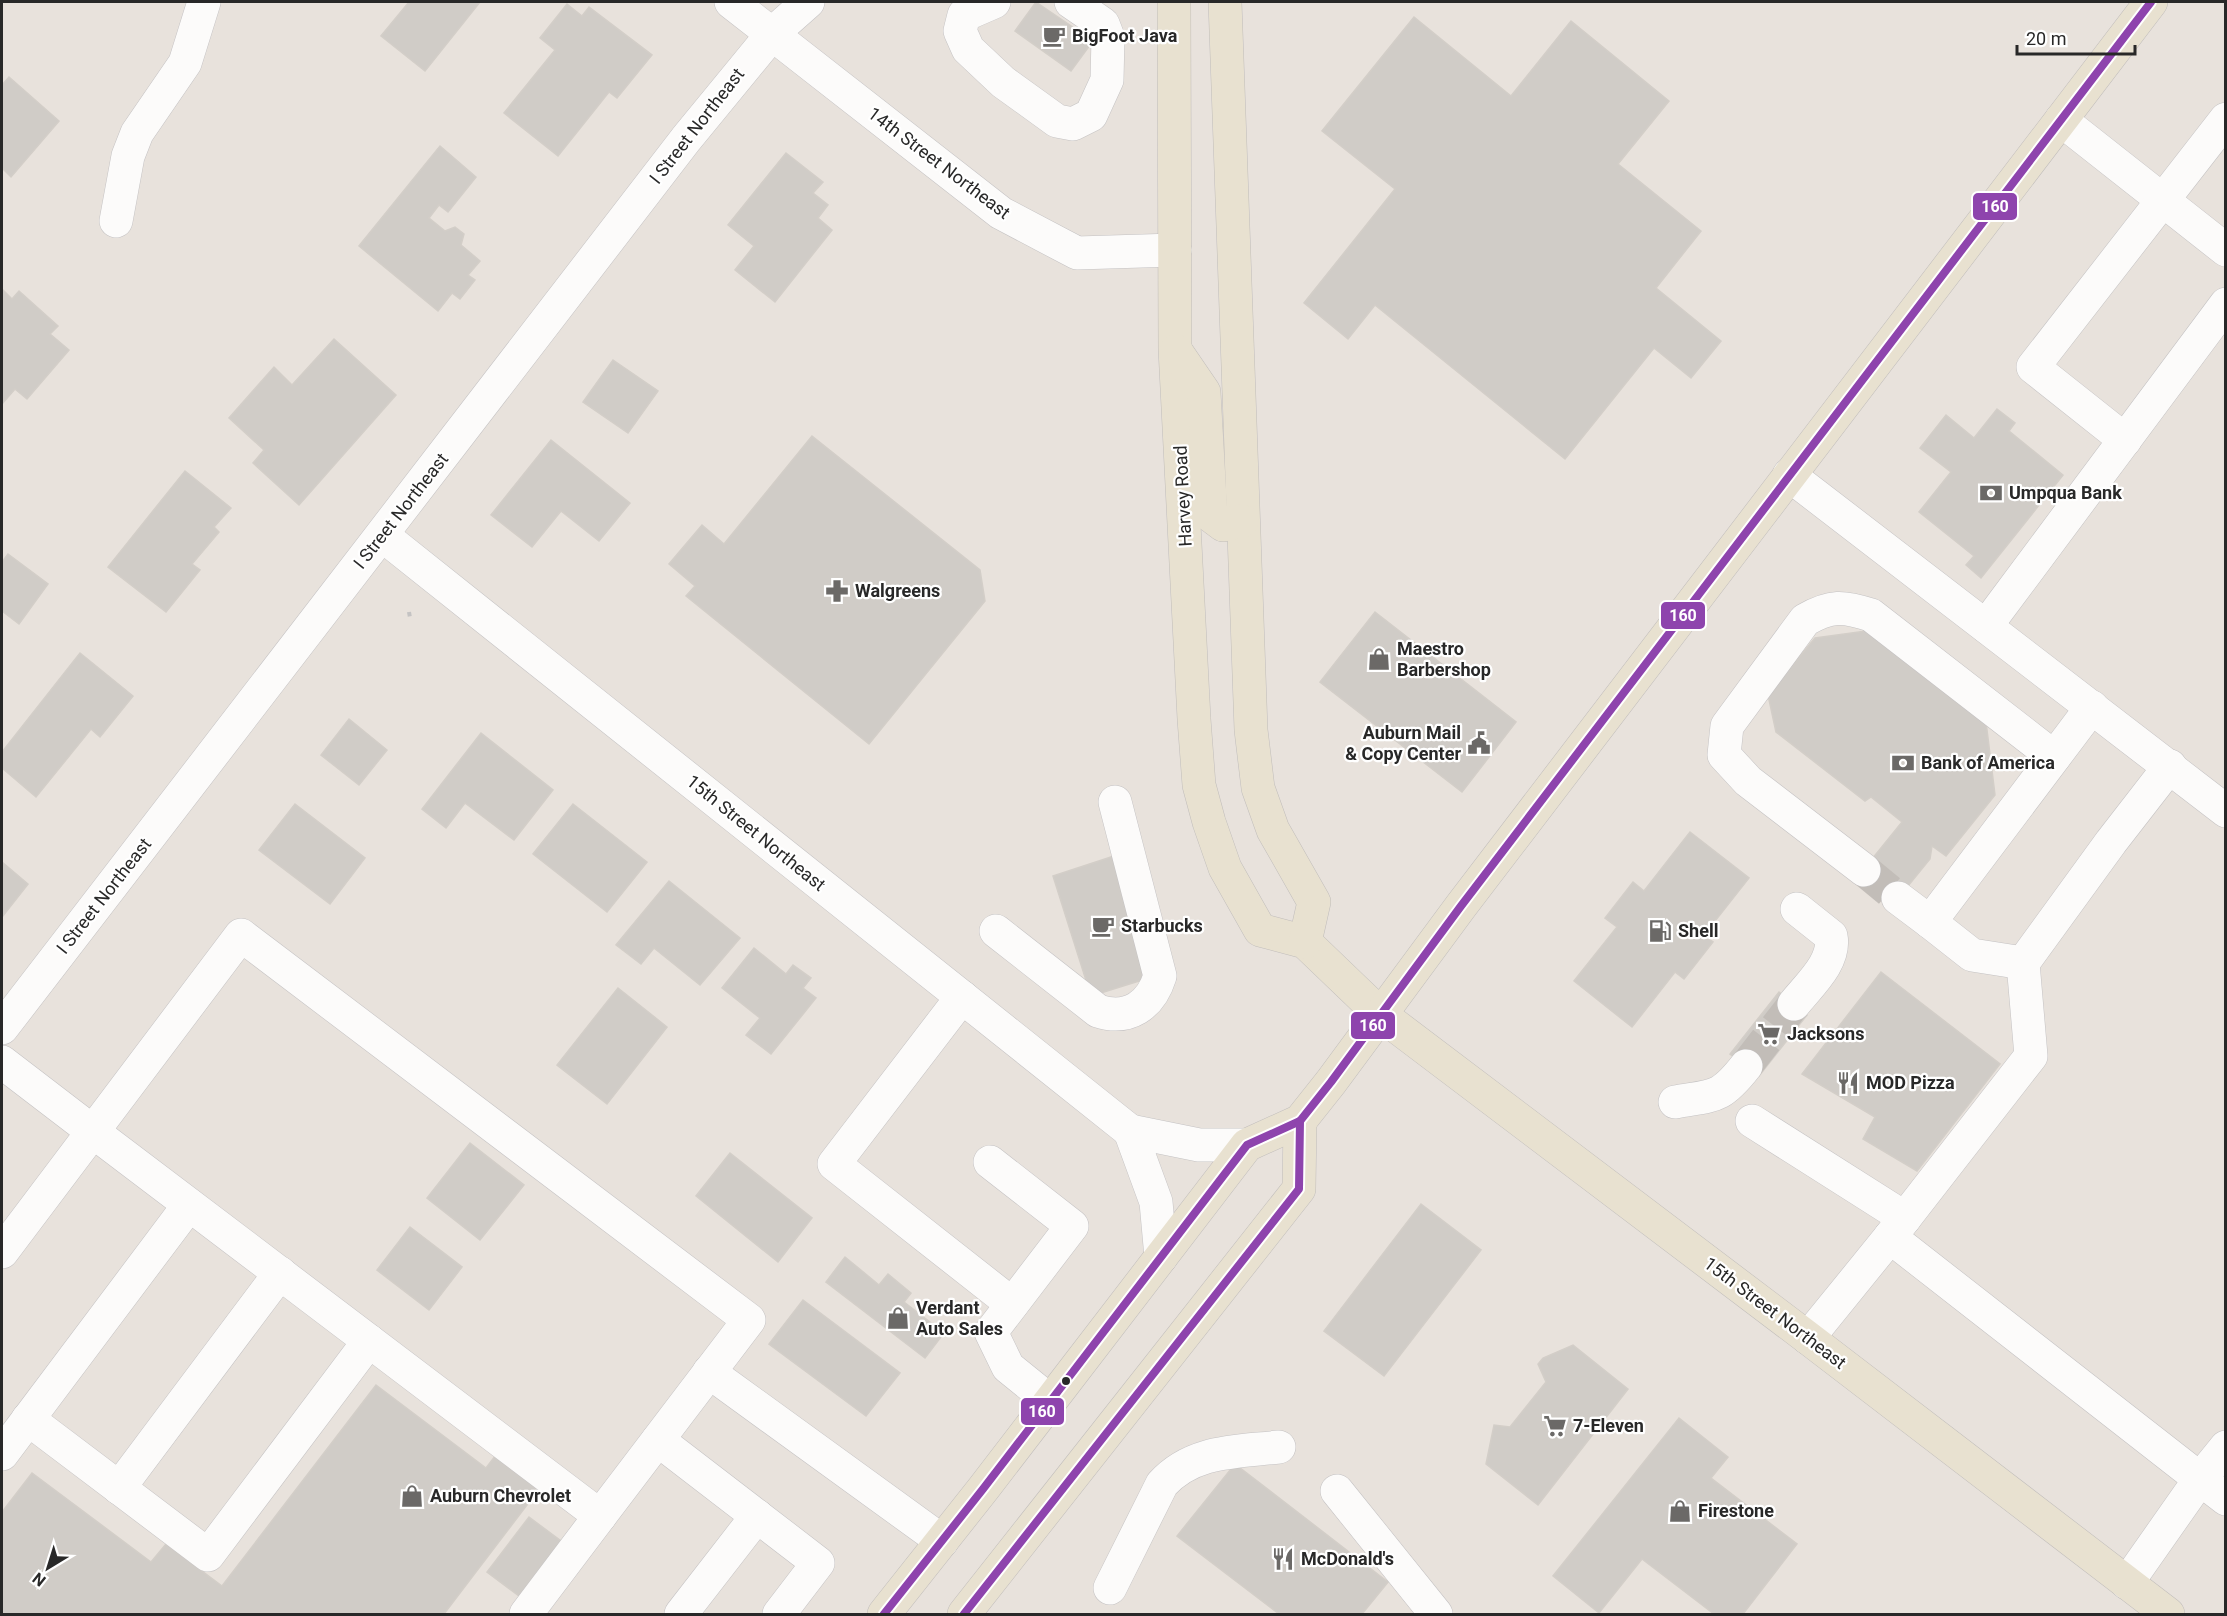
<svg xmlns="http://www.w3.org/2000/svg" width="2227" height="1616" font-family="Roboto,sans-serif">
  <rect width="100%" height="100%" fill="#e8e2dc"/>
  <!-- building -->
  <g fill="#d0ccc7" stroke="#d3cec8" stroke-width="1.5">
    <polygon points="409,2 480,2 425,71 381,36"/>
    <polygon points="1036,2 1093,41 1071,71 1015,31"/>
    <polygon points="567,4 582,16 589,7 652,55 617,98 609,92 558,156 504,113 555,50 540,38"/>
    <polygon points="1414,17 1511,96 1571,21 1669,101 1618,164 1701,231 1656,288 1721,341 1691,378 1654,348 1565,459 1375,305 1348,339 1304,303 1395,189 1322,131"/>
    <polygon points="9,77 59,121 11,177 2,168 2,85"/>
    <polygon points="440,146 476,177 448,212 439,205 429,218 445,231 455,227 464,234 461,245 480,261 468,275 475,280 460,299 452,293 438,311 359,246"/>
    <polygon points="786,153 823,182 813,193 828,205 818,218 832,230 775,302 735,270 754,246 728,225"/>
    <polygon points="2,289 12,299 19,291 58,326 50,334 69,350 27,399 15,389 2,404"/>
    <polygon points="334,339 396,395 299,505 253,463 264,450 229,418 274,367 292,385"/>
    <polygon points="613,360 658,391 628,433 583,402"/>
    <polygon points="1997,409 2015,423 2009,431 2063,475 1981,578 1966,565 1974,556 1919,512 1951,472 1920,448 1946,415 1974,438"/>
    <polygon points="812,436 980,570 985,601 869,744 686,596 695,586 669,564 702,525 724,544"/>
    <polygon points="551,440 630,503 599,541 561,511 532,547 491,515"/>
    <polygon points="185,471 231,508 214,527 219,532 192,564 200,570 166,612 108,567"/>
    <polygon points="8,554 48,584 19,624 2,611 2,562"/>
    <polygon points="1375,612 1516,722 1462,792 1320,682"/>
    <polygon points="1866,631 1986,722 1995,795 1946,856 1932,846 1930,859 1895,902 1860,874 1902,822 1871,797 1865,801 1776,732 1768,695 1815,638"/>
    <polygon points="80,653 133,696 100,737 91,729 36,797 2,768 2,752"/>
    <polygon points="349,719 387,750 359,785 321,755"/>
    <polygon points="481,733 553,790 514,840 465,803 446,828 422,809"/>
    <polygon points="295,804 365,858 330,904 259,850"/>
    <polygon points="573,804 647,862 607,912 533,854"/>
    <polygon points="1690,832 1749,878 1704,935 1713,942 1684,979 1675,972 1632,1027 1574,981 1617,927 1605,918 1633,882 1644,891"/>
    <polygon points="1114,856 1152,977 1091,996 1053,876"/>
    <polygon points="2,862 28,884 2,917"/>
    <polygon points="669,881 740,938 700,985 654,948 641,964 616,945"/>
    <polygon points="754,948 786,974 793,965 811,978 803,988 816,998 771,1054 746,1035 760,1018 722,988"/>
    <polygon points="1881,972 2000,1064 1917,1171 1863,1139 1875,1117 1802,1074"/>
    <polygon points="618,988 667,1027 607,1104 557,1065"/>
    <polygon points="1779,992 1807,1015 1759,1076 1730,1054"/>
    <polygon points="470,1143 524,1185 480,1240 427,1198"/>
    <polygon points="730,1153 812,1218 778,1262 696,1196"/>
    <polygon points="1421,1204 1481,1250 1384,1376 1324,1331"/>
    <polygon points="410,1227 462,1267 429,1310 377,1270"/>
    <polygon points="845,1257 879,1285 888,1274 911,1293 904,1302 944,1333 925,1358 826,1282"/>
    <polygon points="803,1300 900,1373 866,1416 769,1344"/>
    <polygon points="1573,1345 1628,1389 1538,1505 1486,1464 1494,1425 1510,1427 1546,1382 1538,1364 1543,1358"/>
    <polygon points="376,1385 486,1468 502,1447 546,1480 444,1614 2,1614 2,1512 32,1473 151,1562 166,1544 222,1586"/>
    <polygon points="1679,1418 1728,1457 1711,1478 1797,1544 1743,1614 1714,1614 1642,1559 1599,1613 1553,1576"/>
    <polygon points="1235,1464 1388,1582 1362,1614 1279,1614 1177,1536"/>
    <polygon points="529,1517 561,1541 519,1596 487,1572"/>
  </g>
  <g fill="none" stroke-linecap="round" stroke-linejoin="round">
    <!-- minor-tunnel -->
    <g stroke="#c2bdb8" stroke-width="33" stroke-dasharray="33 16" stroke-linecap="butt">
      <polyline points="1864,870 1898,898"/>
      <polyline points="1746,1066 1794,1004"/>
    </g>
    <!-- minor casing -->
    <g stroke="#c4c2c3" stroke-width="34">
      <g id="minor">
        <polyline points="731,2 1001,213 1077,253 1175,250"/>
        <polyline points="994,2 964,15 960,31 968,49 1003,82 1057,121 1073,124 1091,115 1107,80 1108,37 1103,24 1071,2"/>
        <polyline points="2061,120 2226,250"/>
        <polyline points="116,221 128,156 137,133 185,63 204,2"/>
        <polyline points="2125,440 2033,367 2226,119"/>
        <polyline points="1789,475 2226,811"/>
        <polyline points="382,535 1130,1131"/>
        <polyline points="1986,626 2226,304"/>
        <path d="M1864,870L1748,781L1724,755L1727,726L1805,620C1831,605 1843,606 1871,615L2054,757"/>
        <polyline points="1898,898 1930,922"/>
        <path d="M996,931L1098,1011C1129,1021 1151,1005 1160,976L1115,802"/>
        <polyline points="2023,963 1972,955 1930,922 2092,707"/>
        <polyline points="962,997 834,1164 1012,1304"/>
        <path d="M1794,1004C1809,985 1836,962 1831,936L1797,909"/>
        <polyline points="2,1028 686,139 773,33 808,2"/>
        <polyline points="2,1062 92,1131 600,1516 749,1320 241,935 2,1252"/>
        <path d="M1675,1102C1715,1095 1720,1099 1746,1066"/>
        <polyline points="1752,1121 1905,1218"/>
        <polyline points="990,1162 1072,1226 991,1332 1008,1367 1050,1401"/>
        <polyline points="1890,1237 2031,1056 2023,963 2111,842 2170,766"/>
        <polyline points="1161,1257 1156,1202 1130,1131 1199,1145 1247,1145"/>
        <polyline points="1808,1338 1890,1237 2200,1479 2127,1583"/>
        <polyline points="709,1372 942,1541"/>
        <polyline points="28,1419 208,1555 369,1341"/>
        <polyline points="658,1440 818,1563 779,1614"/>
        <polyline points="2226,1447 2200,1479 2226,1499"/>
        <polyline points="2,1454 189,1205"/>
        <polyline points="119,1488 280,1273"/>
        <polyline points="1337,1491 1436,1614"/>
        <path d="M1110,1588L1162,1484C1193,1450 1236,1452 1279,1447"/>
        <polyline points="526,1614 600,1516"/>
        <polyline points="681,1614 757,1516"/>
      </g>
    </g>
    <!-- major casing -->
    <g stroke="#c0bdbb" stroke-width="34">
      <g id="major">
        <polyline points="1174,2 1175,349 1194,719 1199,785 1209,822 1225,868 1260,930 1305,942 1380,1014 1808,1338 2168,1614"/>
        <polyline points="1225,2 1251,730 1258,788 1273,830 1314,902 1305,942"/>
        <polyline points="1176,351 1204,392 1211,516 1223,525 1242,521"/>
        <polyline points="884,1614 983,1489 1247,1145 1300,1121 1331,1082 1461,906 2151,2"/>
        <polyline points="964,1614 1299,1189 1300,1121"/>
      </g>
    </g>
    <!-- path -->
    <polyline stroke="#c4c3c3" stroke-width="4" stroke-dasharray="4.5 3" stroke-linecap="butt" points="409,612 410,618"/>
    <!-- minor -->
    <use href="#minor" stroke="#fcfbfa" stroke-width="33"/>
    <!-- major -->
    <use href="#major" stroke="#e8e1d0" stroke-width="33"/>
    <!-- bus-1 casing -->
    <g stroke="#fff" stroke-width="12">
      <g id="bus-1">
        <polyline points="884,1614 983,1489 1247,1145 1300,1121 1331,1082 1461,906 2151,2"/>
        <polyline points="964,1614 1299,1189 1300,1121"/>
      </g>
    </g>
    <!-- bus-1 -->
    <use href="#bus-1" stroke="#8e44ad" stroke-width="8"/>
  </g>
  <!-- icons -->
  <defs>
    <g id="cafe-bare" transform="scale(1.8)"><path d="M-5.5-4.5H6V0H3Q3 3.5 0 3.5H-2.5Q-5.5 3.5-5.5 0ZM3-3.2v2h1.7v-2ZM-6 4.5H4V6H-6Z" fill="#6b6967" stroke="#fff" stroke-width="2.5" paint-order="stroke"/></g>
    <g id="bank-bare" transform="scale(1.8)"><path d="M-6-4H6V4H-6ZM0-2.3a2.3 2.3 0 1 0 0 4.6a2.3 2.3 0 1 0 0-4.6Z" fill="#6b6967" stroke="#fff" stroke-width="2.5" paint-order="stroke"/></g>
    <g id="pharmacy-bare" transform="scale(1.8)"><path d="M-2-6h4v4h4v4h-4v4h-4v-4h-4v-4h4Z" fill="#6b6967" stroke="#fff" stroke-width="2.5" paint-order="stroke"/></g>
    <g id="shop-bare" transform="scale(1.8)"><path d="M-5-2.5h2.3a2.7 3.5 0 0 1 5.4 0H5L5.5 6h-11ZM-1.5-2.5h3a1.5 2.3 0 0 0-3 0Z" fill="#6b6967" stroke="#fff" stroke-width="2.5" paint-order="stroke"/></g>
    <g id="civic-bare" transform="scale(1.8)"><path d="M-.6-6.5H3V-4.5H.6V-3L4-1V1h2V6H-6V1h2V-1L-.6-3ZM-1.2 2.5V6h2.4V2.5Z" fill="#6b6967" stroke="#fff" stroke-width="2.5" paint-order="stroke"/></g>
    <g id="fuel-bare" transform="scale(1.8)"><path d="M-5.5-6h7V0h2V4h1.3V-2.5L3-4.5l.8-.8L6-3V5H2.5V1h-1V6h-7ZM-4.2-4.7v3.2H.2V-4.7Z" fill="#6b6967" stroke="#fff" stroke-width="2.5" paint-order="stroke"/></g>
    <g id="supermarket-bare" transform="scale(1.8)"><path d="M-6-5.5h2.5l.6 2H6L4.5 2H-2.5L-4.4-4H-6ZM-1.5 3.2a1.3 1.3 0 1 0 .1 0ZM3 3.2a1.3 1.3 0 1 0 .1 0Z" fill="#6b6967" stroke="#fff" stroke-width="2.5" paint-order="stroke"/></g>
    <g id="restaurant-bare" transform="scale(1.8)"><path d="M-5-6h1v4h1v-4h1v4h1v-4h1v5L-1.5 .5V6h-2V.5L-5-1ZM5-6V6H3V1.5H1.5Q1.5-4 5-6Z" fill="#6b6967" stroke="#fff" stroke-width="2.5" paint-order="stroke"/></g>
  </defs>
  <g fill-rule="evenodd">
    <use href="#cafe-bare" x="1054" y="36"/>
    <use href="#bank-bare" x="1991" y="493"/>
    <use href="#pharmacy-bare" x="837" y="591"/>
    <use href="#shop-bare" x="1379" y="659"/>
    <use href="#civic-bare" x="1479" y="743"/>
    <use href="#bank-bare" x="1903" y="763"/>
    <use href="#cafe-bare" x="1103" y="926"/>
    <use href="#fuel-bare" x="1660" y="931"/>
    <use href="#supermarket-bare" x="1769" y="1034"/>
    <use href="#restaurant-bare" x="1848" y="1083"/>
    <use href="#shop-bare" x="898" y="1318"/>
    <use href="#supermarket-bare" x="1555" y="1426"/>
    <use href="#shop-bare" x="412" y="1496"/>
    <use href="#shop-bare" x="1680" y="1511"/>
    <use href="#restaurant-bare" x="1283" y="1559"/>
  </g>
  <!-- markers -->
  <circle fill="#282828" stroke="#fff" stroke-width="2" cx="1066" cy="1381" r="5"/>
  <g text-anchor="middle" stroke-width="4.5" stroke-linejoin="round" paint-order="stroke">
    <!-- poi labels -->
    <g font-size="18" font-weight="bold" fill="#282828" stroke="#fff" text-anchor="start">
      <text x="1072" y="42">BigFoot Java</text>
      <text x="2009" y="499">Umpqua Bank</text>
      <text x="855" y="597">Walgreens</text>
      <text x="1397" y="655">Maestro<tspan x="1397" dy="21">Barbershop</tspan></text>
      <text x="1461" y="739" text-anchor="end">Auburn Mail<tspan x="1461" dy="21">&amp; Copy Center</tspan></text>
      <text x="1921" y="769">Bank of America</text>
      <text x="1121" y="932">Starbucks</text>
      <text x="1678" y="937">Shell</text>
      <text x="1787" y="1040">Jacksons</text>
      <text x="1866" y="1089">MOD Pizza</text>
      <text x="916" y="1314">Verdant<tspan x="916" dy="21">Auto Sales</tspan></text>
      <text x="1573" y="1432">7-Eleven</text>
      <text x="430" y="1502">Auburn Chevrolet</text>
      <text x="1698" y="1517">Firestone</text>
      <text x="1301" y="1565">McDonald's</text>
    </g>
    <!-- street labels -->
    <g font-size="18" fill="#282828" stroke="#fff">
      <text transform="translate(697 126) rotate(-52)" y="6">I Street Northeast</text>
      <text transform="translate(939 163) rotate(37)" y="6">14th Street Northeast</text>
      <text transform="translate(1183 496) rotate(-93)" y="6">Harvey Road</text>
      <text transform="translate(401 511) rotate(-52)" y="6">I Street Northeast</text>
      <text transform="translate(756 833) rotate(39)" y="6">15th Street Northeast</text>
      <text transform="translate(104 896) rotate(-52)" y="6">I Street Northeast</text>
      <text transform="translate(1775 1313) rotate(37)" y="6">15th Street Northeast</text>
    </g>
  </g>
  <g stroke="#fff" stroke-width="2">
    <rect x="1972" y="192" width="46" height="29" rx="6" fill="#8e44ad"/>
    <rect x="1660" y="601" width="46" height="29" rx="6" fill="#8e44ad"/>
    <rect x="1350" y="1011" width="46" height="29" rx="6" fill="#8e44ad"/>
    <rect x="1020" y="1397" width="45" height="29" rx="6" fill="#8e44ad"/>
  </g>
  <g font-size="16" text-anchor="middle" font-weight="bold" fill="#fff">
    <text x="1995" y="212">160</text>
    <text x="1683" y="621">160</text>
    <text x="1373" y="1031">160</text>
    <text x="1042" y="1417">160</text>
  </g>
  <!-- border -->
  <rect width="2227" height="1616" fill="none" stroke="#282828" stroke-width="6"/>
  <!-- north arrow -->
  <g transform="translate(48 1568) rotate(218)" stroke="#ffffff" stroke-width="4.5" paint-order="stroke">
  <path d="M0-4.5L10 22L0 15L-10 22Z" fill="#282828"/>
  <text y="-9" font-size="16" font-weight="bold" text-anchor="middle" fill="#282828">N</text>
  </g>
  <!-- scale -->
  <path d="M2017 45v9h118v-9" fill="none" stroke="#282828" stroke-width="3"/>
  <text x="2026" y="45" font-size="18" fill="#282828" stroke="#ffffff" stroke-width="4.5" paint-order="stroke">20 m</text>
</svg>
